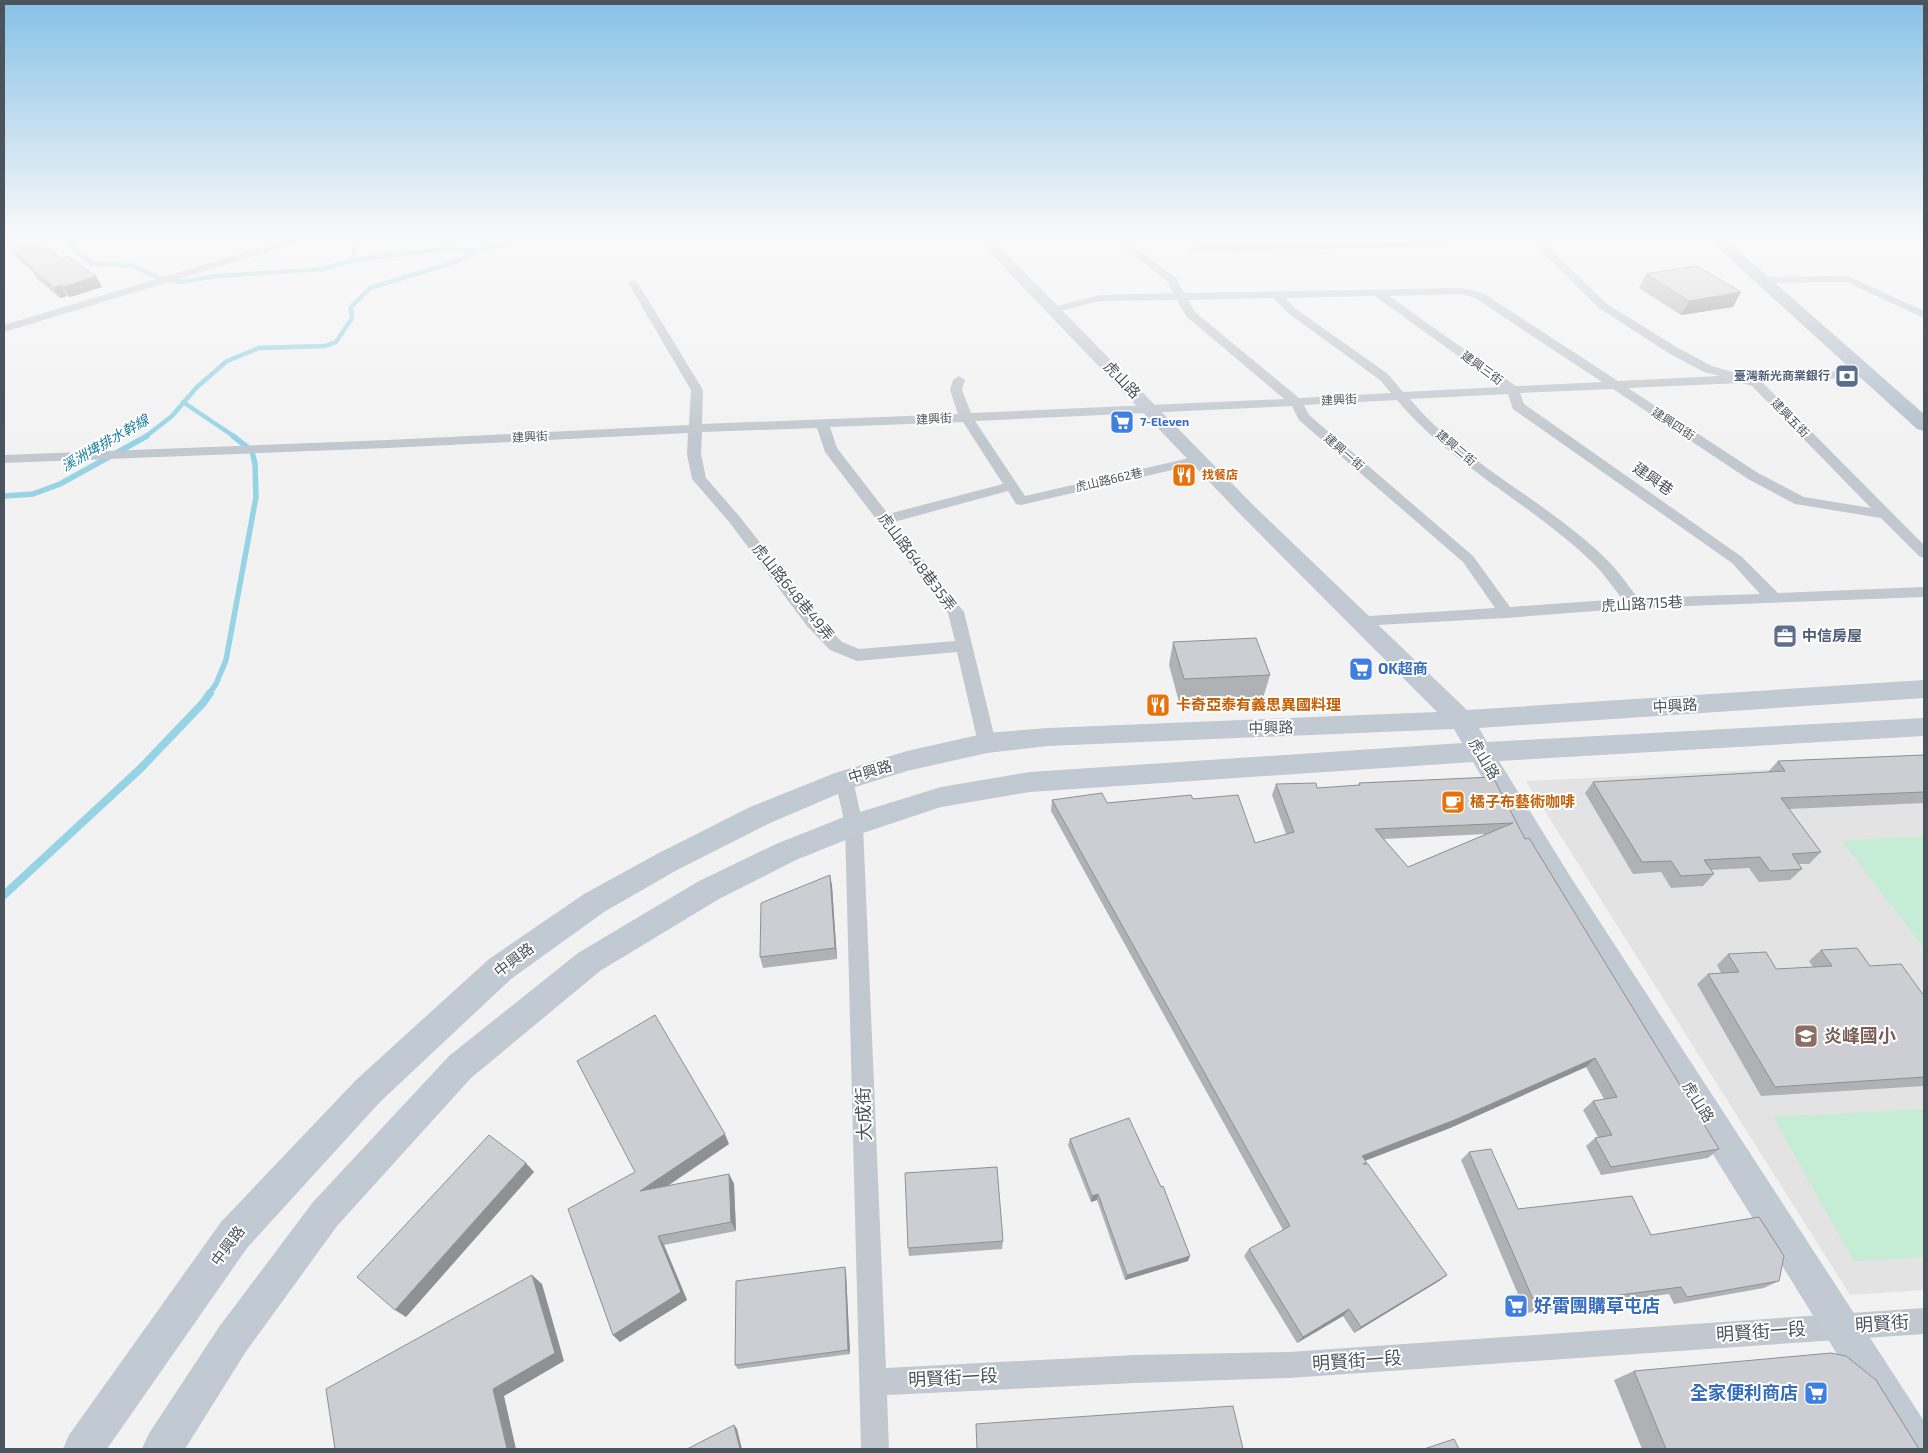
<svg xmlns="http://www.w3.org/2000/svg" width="1928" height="1453" font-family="'Exo 2','Noto Sans TC',sans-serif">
  <rect width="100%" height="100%" fill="#f3f2f2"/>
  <!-- education -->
  <polygon fill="#e4e3e3" points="1924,762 1924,1290 1850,1295 1526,781"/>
  <!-- green -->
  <g fill="#c5ecd5">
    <polygon points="1924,836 1924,948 1842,841"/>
    <polygon points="1924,1109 1924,1257 1854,1261 1773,1117"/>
  </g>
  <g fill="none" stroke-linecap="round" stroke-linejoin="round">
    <!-- stream-far2 -->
    <g stroke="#96d4e5" stroke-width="4.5">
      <polyline points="68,244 92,264 133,266 160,278 181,282 217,276 323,269 353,260 446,249 475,251"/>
      <polyline points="353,260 356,237"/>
      <polyline points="183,402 235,437"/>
      <polyline points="145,437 172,416 197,387 227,361 259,348 325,346 336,342 352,318 351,307 370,288 458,261 475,251 541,237"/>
    </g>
    <!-- stream-far1 -->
    <g stroke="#96d4e5" stroke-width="5.5">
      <polyline points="4,496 33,494 60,484 147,436"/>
      <polyline points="209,694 216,684 226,660 256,497 255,464 252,451 233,436"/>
    </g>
    <!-- stream -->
    <polyline stroke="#96d4e5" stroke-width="8" points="4,895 140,769 203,703 210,693"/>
    <!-- street -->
    <g fill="#c1c8cf" fill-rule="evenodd">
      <polygon points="296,237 311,237 310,239 4,332 4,325"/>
      <path d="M1110,237H1121L1176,278L1184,293L1461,288L1483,293L1618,381L1720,376L1704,372L1670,354L1599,308L1527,237H1538L1607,304L1678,348L1712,366L1743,375L1869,370L1871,373L1865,377L1762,382L1924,545V558L1919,556L1881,518L1795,504L1748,479L1613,389L1520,393L1524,404L1742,557L1778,593L1924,587V597L1634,608L1506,618L1359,626L1353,625L1351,621L1353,617L1495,608L1463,562L1299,420L1292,406L975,421L1025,496L1198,456L1205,460L1198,464L1021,505L1016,504L1008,491L894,522L964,612L996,743L993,748L987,750L981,748L978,743L957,652L857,661L830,650L807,626L730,523L692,479L687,454L688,433L388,448L4,463V455L388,440L689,425L691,390L628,283L633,280L638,283L703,390L702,424L958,414L950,390L953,380L959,376L965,380L962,390L971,413L1284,399L1186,316L1177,300L1100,301L1053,313L1049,312L1047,310L1049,308L1100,295L1173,293L1168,282ZM1461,294L1475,298L1602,382L1516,386L1389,296ZM1375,296L1501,387L1403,392L1388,374L1296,309L1285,298ZM1273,298L1288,313L1380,380L1391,393L1299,398L1195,312L1188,300ZM1742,383L1752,386L1871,508L1804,497L1758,473L1628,388ZM1508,394L1513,409L1732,563L1760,594L1638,598C1627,584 1617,569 1604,557C1544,499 1464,464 1410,399ZM1397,400C1452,466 1532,504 1593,563C1604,574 1613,587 1622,599L1510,607L1473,556L1309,415L1304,405ZM963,422L1003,484L888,514L837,448L830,427ZM817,428L825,452L948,613L955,641L859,649L842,642L819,618L740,517L706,478L701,454L702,432Z"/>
      <polygon points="1443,241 1448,244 1447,246 1193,252 1188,249 1193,246"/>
      <polygon points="1848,276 1924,311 1924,318 1846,282 1764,283 1759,280 1764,277"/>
      <polygon points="844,773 850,775 853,780 863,825 886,1368 1135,1355 1289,1352 1924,1308 1924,1334 1289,1378 1135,1383 887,1395 889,1449 861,1449 845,825 835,780 838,775"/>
    </g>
    <!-- secondary -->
    <polygon fill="#c1c9d3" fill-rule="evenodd" points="975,237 990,237 1255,507 1467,710 1924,680 1924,698 1479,728 1487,742 1924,718 1924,736 1499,761 1570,876 1924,1421 1924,1449 1896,1449 1550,892 1473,762 1030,792 941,807 863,833 796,860 719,899 600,971 471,1078 337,1226 245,1353 185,1449 142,1449 148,1435 219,1327 313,1202 449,1056 578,953 699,881 776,844 844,817 941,787 1030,772 1462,743 1454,729 1048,746 987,753 907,771 852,788 770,823 677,870 604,912 511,979 380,1102 247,1248 107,1449 63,1449 69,1435 221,1222 356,1080 489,959 584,894 657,854 750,807 835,773 907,751 987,733 1048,728 1437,712 1241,515"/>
    <!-- primary -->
    <polygon fill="#b4c0cd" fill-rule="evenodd" points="1706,237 1723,237 1924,414 1924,431 1917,429"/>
  </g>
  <!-- wall -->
  <g fill="#afb1b5" fill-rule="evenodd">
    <polygon points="10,248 61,259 102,287 70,297 67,296 60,298 37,279 33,272 16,257"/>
    <polygon points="1646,274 1733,307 1681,315 1639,288"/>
    <polygon points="1173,642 1270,675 1263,698 1179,702 1169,665"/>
    <polygon points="1924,755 1924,803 1789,809 1821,852 1809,864 1799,864 1802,869 1790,880 1759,882 1749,868 1711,870 1714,874 1703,886 1671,888 1661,872 1633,874 1585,793 1593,782 1768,772 1778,761"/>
    <path d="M1493,777L1525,839L1719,1149L1708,1158L1601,1175L1586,1146L1595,1138L1598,1137L1583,1110L1593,1101L1604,1099L1586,1067L1450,1128L1365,1161L1367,1163L1366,1164L1447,1275L1439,1281L1354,1333L1343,1316L1297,1343L1244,1256L1249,1249L1283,1230L1051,811L1052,800L1107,803L1193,799L1255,843L1286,834L1272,795L1276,784L1317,788L1358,786L1359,783ZM1486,834L1408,867L1384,839Z"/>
    <polygon points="830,875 832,886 837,959 763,968 760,957"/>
    <polygon points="1821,950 1870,966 1924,996 1924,1086 1761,1096 1697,984 1708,974 1721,973 1717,965 1728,954 1776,969 1813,967 1809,961"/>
    <polygon points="1070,1139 1188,1261 1125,1280 1097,1200 1091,1202 1068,1145"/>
    <polygon points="729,1144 668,1186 729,1174 734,1184 736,1231 664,1245 687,1300 620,1342 613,1335 635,1172"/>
    <polygon points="1469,1152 1518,1209 1651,1235 1779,1281 1764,1288 1674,1304 1669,1294 1526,1313 1461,1160"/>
    <polygon points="1003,1241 1002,1249 909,1256 908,1248"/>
    <polygon points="846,1272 850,1354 738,1369 735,1365"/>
    <polygon points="1634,1371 1919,1449 1642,1449 1614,1380"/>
  </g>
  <!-- shaded-wall -->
  <g fill="#8f9094">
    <polygon points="96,276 102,287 70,297 64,287"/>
    <polygon points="60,285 67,296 60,298 54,288"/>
    <polygon points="1741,292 1733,307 1681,315 1689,301"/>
    <polygon points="830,875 832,886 837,959 835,948"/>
    <polygon points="1595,1058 1586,1067 1450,1128 1356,1164 1362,1156"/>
    <polygon points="725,1134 729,1144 646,1200 640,1191"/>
    <polygon points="526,1163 534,1172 406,1317 395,1310"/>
    <polygon points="729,1174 734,1184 736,1231 731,1222"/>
    <polygon points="1098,1194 1097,1200 1091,1202 1092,1196"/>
    <polygon points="658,1236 664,1245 687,1300 620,1342 613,1335"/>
    <polygon points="1190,1256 1188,1261 1125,1280 1127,1275"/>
    <polygon points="845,1267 846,1272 850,1354 848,1350"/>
    <polygon points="532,1275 542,1284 564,1361 504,1396 516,1449 507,1449 493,1389"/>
    <polygon points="1447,1275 1439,1281 1354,1333 1361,1327"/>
    <polygon points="1349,1309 1343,1316 1297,1343 1303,1337"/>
    <polygon points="734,1425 737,1429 742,1449 740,1449"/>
  </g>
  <!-- building -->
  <g fill="#ccced3" stroke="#8f9094" fill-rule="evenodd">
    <polygon points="39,238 61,259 68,257 96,276 64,287 60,285 54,288 31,269 33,268 10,248"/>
    <polygon points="1697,266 1741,292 1689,301 1646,274"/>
    <polygon points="1256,638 1270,675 1184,679 1173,642"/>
    <polygon points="1924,755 1924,792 1781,798 1821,852 1792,854 1802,869 1770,871 1760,857 1704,860 1714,874 1681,876 1671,861 1642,862 1593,782 1785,771 1778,761"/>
    <path d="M1493,777L1525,839L1529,838L1719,1149L1611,1167L1595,1138L1612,1135L1593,1101L1617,1097L1595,1058L1457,1119L1362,1156L1367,1163L1363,1164H1368L1447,1275L1361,1327L1349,1309L1303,1337L1249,1249L1290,1226L1052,800L1102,793L1107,803L1191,795L1193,799L1238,795L1255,843L1294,832L1276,784L1316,783L1317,788L1360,785L1359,783ZM1513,823L1408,867L1375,829Z"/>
    <polygon points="830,875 835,948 760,957 761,903"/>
    <polygon points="1857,948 1870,966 1901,964 1924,996 1924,1077 1775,1087 1708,974 1739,972 1728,954 1766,952 1776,969 1832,966 1821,950"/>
    <polygon points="655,1015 725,1134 640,1191 729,1174 731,1222 658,1236 681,1292 613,1335 568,1209 635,1172 577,1061"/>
    <polygon points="1129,1118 1161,1187 1163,1186 1190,1256 1127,1275 1098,1194 1092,1196 1070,1139"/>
    <polygon points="489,1135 526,1163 395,1310 357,1277"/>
    <polygon points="1491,1149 1518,1209 1632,1196 1651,1235 1759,1217 1784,1256 1779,1281 1687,1297 1681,1287 1536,1306 1469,1152"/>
    <polygon points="997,1167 1003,1241 908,1248 905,1173"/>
    <polygon points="845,1267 848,1350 735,1365 736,1281"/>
    <polygon points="532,1275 555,1353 493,1389 507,1449 335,1449 326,1389"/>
    <polygon points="1831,1353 1846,1356 1876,1380 1919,1449 1666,1449 1634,1371"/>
    <polygon points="1233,1406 1243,1449 977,1449 976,1424"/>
    <polygon points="734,1425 740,1449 687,1449"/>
    <polygon points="1454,1439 1459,1449 1424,1449"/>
  </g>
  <!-- sky -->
  <linearGradient id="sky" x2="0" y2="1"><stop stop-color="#87c1e7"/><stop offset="0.54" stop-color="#faf9f9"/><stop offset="1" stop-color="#faf9f9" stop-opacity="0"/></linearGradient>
  <rect width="1928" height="440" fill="url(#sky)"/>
  <!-- icons -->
  <defs>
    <g id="bank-square" transform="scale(1.25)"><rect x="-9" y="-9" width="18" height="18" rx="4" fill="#5c6f8a" stroke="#fff"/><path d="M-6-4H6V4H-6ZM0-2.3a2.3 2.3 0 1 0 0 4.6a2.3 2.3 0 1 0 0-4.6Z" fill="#fff"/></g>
    <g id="supermarket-square" transform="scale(1.25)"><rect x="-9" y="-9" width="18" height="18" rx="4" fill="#3f7fe0" stroke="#fff"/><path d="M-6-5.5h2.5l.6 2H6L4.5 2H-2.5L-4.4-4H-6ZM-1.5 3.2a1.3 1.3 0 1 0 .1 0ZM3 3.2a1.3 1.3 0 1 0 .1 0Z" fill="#fff"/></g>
    <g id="restaurant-square" transform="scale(1.25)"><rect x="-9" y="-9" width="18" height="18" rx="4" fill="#e8710a" stroke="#fff"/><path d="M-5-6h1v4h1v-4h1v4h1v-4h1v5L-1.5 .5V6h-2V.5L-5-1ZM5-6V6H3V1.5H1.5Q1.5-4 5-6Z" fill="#fff"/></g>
    <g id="office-square" transform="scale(1.25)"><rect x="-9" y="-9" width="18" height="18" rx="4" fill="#5c6f8a" stroke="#fff"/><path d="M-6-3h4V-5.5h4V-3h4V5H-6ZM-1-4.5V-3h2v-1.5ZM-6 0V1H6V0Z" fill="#fff"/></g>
    <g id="cafe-square" transform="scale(1.25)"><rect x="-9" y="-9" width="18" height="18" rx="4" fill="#e8710a" stroke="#fff"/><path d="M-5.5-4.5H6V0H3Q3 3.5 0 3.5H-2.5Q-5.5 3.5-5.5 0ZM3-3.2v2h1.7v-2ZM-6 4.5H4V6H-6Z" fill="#fff"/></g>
    <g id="school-square" transform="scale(1.25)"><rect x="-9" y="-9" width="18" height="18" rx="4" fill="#8d6e63" stroke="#fff"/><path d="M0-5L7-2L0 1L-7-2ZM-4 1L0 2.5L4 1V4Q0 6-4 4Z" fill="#fff"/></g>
  </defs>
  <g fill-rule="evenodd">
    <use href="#bank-square" x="1847" y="376"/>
    <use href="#supermarket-square" x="1122" y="422"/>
    <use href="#restaurant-square" x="1184" y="475"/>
    <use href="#office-square" x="1785" y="636"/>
    <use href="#supermarket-square" x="1361" y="669"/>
    <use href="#restaurant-square" x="1158" y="705"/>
    <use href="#cafe-square" x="1453" y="802"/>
    <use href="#school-square" x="1806" y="1036"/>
    <use href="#supermarket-square" x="1516" y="1306"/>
    <use href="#supermarket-square" x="1816" y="1393"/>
  </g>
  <g text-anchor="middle" stroke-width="4" stroke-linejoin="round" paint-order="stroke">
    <!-- far-street labels -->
    <g font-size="12" fill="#4b545d" stroke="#fff">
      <text transform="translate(1482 368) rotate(36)" y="4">建興三街</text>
      <text transform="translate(1339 400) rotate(-3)" y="4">建興街</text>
      <text transform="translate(1790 418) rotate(46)" y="4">建興五街</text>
      <text transform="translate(934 419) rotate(-3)" y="4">建興街</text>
      <text transform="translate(1673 424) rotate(33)" y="4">建興四街</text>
      <text transform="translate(530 437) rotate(-3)" y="4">建興街</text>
      <text transform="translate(1456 448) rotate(40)" y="4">建興二街</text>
      <text transform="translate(1344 452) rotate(41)" y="4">建興一街</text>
      <text transform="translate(1109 480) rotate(-13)" y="4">虎山路662巷</text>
    </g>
    <!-- far-service labels -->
    <g font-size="12" font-weight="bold" fill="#4e5e75" stroke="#fff" text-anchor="end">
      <text x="1830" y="380">臺灣新光商業銀行</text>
    </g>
    <!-- far-shop labels -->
    <g font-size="12" font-weight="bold" fill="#366cbe" stroke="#fff" text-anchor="start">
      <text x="1140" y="426">7-Eleven</text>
    </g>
    <!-- far-food labels -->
    <g font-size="12" font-weight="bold" fill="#c56008" stroke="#fff" text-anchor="start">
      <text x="1202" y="479">找餐店</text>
    </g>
    <!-- far-water labels -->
    <g font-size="14" font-style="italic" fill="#197d9b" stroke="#fff">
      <text transform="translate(105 443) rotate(-30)" y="5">溪洲埤排水幹線</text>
    </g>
    <!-- street labels -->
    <g font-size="15" fill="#4b545d" stroke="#fff">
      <text transform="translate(1122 380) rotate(46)" y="5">虎山路</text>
      <text transform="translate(1653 479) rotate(35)" y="5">建興巷</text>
      <text transform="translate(917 562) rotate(53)" y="5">虎山路648巷35弄</text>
      <text transform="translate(793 592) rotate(51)" y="5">虎山路648巷49弄</text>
      <text transform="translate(1642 604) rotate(-3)" y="5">虎山路715巷</text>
      <text transform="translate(1675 706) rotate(-4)" y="5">中興路</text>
      <text transform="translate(1271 728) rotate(-1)" y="5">中興路</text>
      <text transform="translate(1484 759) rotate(59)" y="5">虎山路</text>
      <text transform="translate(870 772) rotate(-17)" y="5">中興路</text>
      <text transform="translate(514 960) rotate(-37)" y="5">中興路</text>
      <text transform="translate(1698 1102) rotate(58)" y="5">虎山路</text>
      <text transform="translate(228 1246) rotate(-53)" y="5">中興路</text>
    </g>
    <!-- service labels -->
    <g font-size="15" font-weight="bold" fill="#4e5e75" stroke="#fff" text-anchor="start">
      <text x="1802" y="641">中信房屋</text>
    </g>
    <!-- shop labels -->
    <g font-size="15" font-weight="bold" fill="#366cbe" stroke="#fff" text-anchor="start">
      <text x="1378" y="674">OK超商</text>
    </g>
    <!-- food labels -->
    <g font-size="15" font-weight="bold" fill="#c56008" stroke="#fff" text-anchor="start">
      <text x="1176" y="710">卡奇亞泰有義思異國料理</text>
      <text x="1470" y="807">橘子布藝術咖啡</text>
    </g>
    <!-- near-education labels -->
    <g font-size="18" font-weight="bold" fill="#785e54" stroke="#fff" text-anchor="start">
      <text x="1824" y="1042">炎峰國小</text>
    </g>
    <!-- near-street labels -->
    <g font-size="18" fill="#4b545d" stroke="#fff">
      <text transform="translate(864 1114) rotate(-92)" y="6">大成街</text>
      <text transform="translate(1882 1324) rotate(-4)" y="6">明賢街</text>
      <text transform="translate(1761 1332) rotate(-4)" y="6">明賢街一段</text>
      <text transform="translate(1357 1361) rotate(-4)" y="6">明賢街一段</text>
      <text transform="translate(953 1378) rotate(-3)" y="6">明賢街一段</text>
    </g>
    <!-- near-shop labels -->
    <g font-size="18" font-weight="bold" fill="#366cbe" stroke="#fff" text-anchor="start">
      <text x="1534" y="1312">好雷團購草屯店</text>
      <text x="1798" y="1399" text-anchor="end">全家便利商店</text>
    </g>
  </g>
  <!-- border -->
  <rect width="1928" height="1453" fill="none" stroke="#4b545d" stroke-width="10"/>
</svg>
